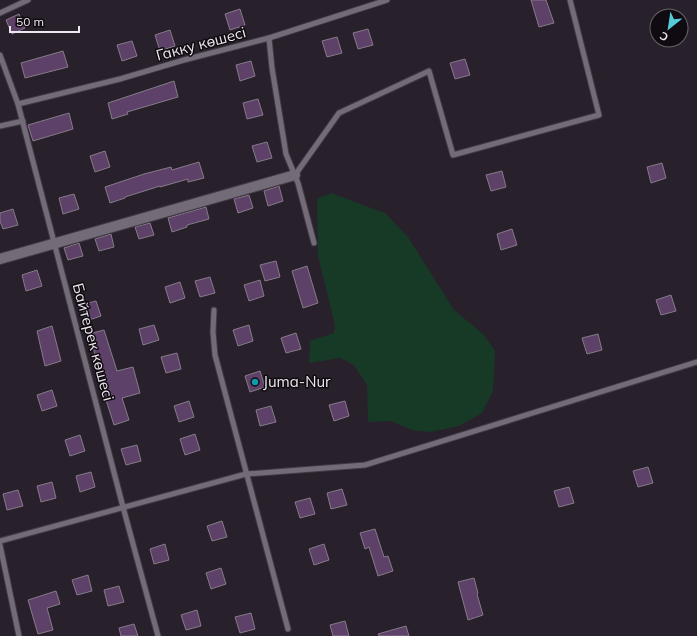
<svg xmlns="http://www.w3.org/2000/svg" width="697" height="636" font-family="Mulish,sans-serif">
  <rect width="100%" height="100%" fill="#28202b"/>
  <!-- green -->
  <polygon fill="#173a26" points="331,193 385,213 408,237 454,310 483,334 495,351 493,391 482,413 459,426 430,432 412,430 391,421 368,422 367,385 354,365 340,358 309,363 310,341 334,333 335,325 318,256 317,199"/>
  <!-- building -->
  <g fill="#5e4168" stroke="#857b88">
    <polygon points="531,0 546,0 554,23 539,27"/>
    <polygon points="240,9 245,25 230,30 225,14"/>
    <polygon points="19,14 25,28 12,34 6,20"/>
    <polygon points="368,29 373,45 358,49 353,33"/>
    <polygon points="170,30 175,46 160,51 155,35"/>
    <polygon points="337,37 342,53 327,57 322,41"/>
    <polygon points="132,41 137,56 122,61 117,45"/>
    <polygon points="63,51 68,67 25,78 21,63"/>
    <polygon points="465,59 470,75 455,79 450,63"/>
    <polygon points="251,61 255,76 240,81 236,65"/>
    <polygon points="174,81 178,97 127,112 128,114 112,119 108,103"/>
    <polygon points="258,99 263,115 247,119 243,103"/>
    <polygon points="69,113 73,129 33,141 28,125"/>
    <polygon points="267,142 272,158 257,162 252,146"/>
    <polygon points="105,151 110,167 95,172 90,156"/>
    <polygon points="199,162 204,178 188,182 188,179 160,187 160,186 125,197 125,198 110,203 105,187 144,174 171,167 172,170"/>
    <polygon points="662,163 666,178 651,183 647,167"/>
    <polygon points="502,171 506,187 491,191 486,175"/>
    <polygon points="279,186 283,201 268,206 264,191"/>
    <polygon points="74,194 79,209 63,214 59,198"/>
    <polygon points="249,195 253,208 238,213 234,199"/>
    <polygon points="206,207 209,219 187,225 187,227 172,232 168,218"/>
    <polygon points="13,209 18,225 3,229 0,221 0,213"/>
    <polygon points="150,223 154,235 139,239 135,227"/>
    <polygon points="512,229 517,245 501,250 497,234"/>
    <polygon points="111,234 114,247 99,251 95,239"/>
    <polygon points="79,243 83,256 68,260 64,248"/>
    <polygon points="276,261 280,277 265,281 260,265"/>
    <polygon points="307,266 318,303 303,308 292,271"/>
    <polygon points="37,270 42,286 26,291 22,275"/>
    <polygon points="210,277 215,293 200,297 195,281"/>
    <polygon points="260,280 264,296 249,301 244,285"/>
    <polygon points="180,282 185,298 170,303 165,287"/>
    <polygon points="671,295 676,311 661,315 656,300"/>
    <polygon points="96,301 101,316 86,321 81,305"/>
    <polygon points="154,325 159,340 143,345 139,329"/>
    <polygon points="249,325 253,341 238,346 233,330"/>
    <polygon points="52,326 61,361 45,366 37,331"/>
    <polygon points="104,330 117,371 133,367 140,393 122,398 129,420 114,425 93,359 96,358 89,334"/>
    <polygon points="296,333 301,349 286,353 281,338"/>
    <polygon points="598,334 602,350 587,354 582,338"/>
    <polygon points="177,353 181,369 166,373 161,357"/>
    <polygon points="260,371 265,387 250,392 245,376"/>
    <polygon points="52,390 57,406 42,411 37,395"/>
    <polygon points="189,401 194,417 179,422 174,406"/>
    <polygon points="345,401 349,416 334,421 329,405"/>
    <polygon points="271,406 276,422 260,426 256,410"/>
    <polygon points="195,434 200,450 185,455 180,439"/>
    <polygon points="80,435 85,451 70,456 65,440"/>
    <polygon points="137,445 141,461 126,465 121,449"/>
    <polygon points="648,467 653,483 638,487 633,471"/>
    <polygon points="91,472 95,487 80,492 76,476"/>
    <polygon points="52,482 56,498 41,502 37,486"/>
    <polygon points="569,487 574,503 559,507 554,491"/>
    <polygon points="342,489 347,505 331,509 327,493"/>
    <polygon points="18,490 23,506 7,510 3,494"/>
    <polygon points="310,498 315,514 300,518 295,502"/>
    <polygon points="222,521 227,537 212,541 207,526"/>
    <polygon points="375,529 384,557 388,556 393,571 378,576 369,547 365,549 360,533"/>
    <polygon points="165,544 169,560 154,564 150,549"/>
    <polygon points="324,544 329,560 314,565 309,549"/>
    <polygon points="221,568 226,584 211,589 206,573"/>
    <polygon points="88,575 92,591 77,595 72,580"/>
    <polygon points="474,578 478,593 477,594 483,615 468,620 458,582"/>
    <polygon points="119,586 124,602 108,606 104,590"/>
    <polygon points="56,591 60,604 47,608 53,630 38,634 28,600"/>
    <polygon points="197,610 201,626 186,630 181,615"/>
    <polygon points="251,613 255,629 240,633 235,617"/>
    <polygon points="345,621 349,636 333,636 330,625"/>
    <polygon points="134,624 138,636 121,636 119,628"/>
    <polygon points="406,626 409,636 379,636 378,634"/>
  </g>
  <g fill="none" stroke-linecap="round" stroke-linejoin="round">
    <!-- lane casing -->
    <g stroke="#413b43" stroke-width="7">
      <g id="lane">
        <polyline points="0,13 28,0"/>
        <polyline points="269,38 272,68 286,154 298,183 314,243"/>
        <polyline points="0,55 18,104 123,507 158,636"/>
        <polyline points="18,104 120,79 184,60 269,38 387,0"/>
        <polyline points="0,126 23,121"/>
        <polyline points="295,175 339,113 429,71 453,155 599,115 570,0"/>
        <polyline points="214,310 213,332 215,355 288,629"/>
        <polyline points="0,541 246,474 365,465 697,362"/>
        <polyline points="0,545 19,636"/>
      </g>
    </g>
    <!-- street casing -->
    <g stroke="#413b43" stroke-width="12">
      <polyline id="street" points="0,259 295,175"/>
    </g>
    <!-- lane -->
    <use href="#lane" stroke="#746b78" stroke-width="5"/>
    <!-- street -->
    <use href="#street" stroke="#746b78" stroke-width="10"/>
  </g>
  <!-- markers -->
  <circle fill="#0f9aa8" stroke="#0f0b10" stroke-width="1.5" cx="255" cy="382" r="4"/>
  <g text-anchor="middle" stroke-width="3" stroke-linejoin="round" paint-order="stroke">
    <!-- street labels -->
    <g font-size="15" fill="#ede8ef" stroke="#0f0b10">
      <text transform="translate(201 44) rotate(-15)" y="5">Гакку көшесі</text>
      <text transform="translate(93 342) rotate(75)" y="5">Байтерек көшесі</text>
    </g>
    <!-- poi labels -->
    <g font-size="15" fill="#ede8ef" stroke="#0f0b10" text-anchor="start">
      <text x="263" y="387">Juma-Nur</text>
    </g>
  </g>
  <!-- north arrow -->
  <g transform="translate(669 28) rotate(210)"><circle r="19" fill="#0f0b10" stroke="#686369"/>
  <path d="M0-3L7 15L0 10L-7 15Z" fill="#53cbda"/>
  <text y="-6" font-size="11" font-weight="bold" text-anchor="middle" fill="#ede8ef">С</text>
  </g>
  <!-- scale -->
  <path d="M10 26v6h69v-6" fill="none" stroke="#ede8ef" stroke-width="2"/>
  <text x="16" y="26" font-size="12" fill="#ede8ef" stroke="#0f0b10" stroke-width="3" paint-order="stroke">50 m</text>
</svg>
